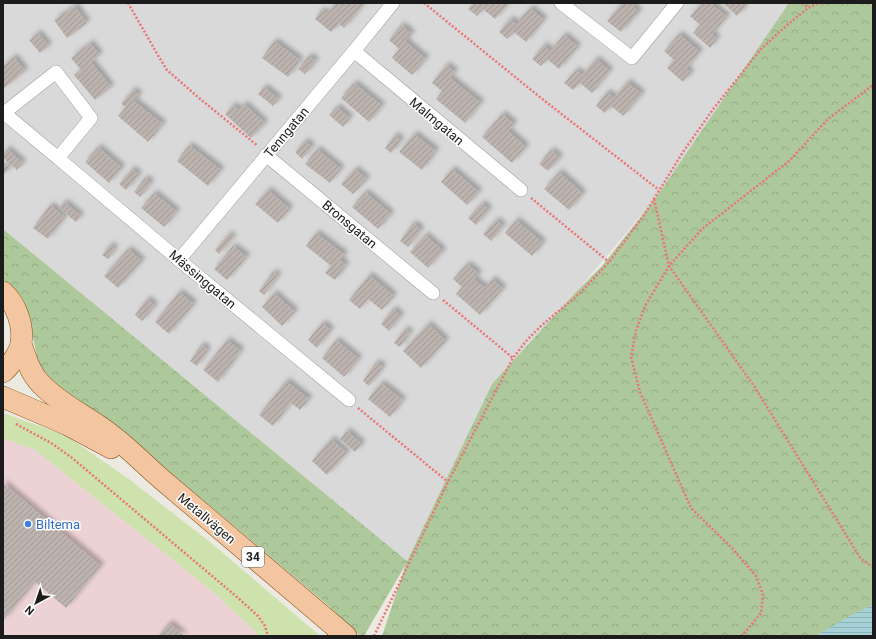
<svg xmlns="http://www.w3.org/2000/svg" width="876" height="639" font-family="Roboto,sans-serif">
  <defs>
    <pattern id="forest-crowns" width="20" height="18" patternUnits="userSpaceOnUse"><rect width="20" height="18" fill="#adc89a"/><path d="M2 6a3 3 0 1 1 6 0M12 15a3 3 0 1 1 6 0" fill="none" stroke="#94ab84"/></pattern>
    <pattern id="water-rules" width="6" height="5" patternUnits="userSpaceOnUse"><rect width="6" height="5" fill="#a6d1d6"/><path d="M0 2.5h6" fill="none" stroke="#8eb3b7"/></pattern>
    <pattern id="building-hatch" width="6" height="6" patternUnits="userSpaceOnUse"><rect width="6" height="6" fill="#bcb3af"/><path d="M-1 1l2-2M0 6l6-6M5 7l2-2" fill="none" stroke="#a19996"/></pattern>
    <filter id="shadow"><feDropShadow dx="3.5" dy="-3.5" stdDeviation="2" flood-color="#0004"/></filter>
  </defs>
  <rect width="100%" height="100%" fill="#ece8e2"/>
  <!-- residential -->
  <polygon fill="#dad9d9" points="3,3 792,3 655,199 576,292 492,384 407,561 3,229"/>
  <!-- commercial -->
  <polygon fill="#ecd2d4" points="3,438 35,450 212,591 256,632 258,636 3,636"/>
  <!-- grass -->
  <polygon fill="#cde2ac" points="3,413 67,436 130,480 210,542 320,636 258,636 256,632 212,591 35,450 3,438"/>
  <!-- forest -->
  <polygon fill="url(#forest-crowns)" points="789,3 873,3 873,636 382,636 406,564 364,636 360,636 329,606 146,452 51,385 39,365 34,343 28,314 19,295 3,279 3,229 407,561 492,384 576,292 602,266 655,199"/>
  <!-- water -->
  <polygon fill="url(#water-rules)" points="873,605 873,636 815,636 857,612"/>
  <!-- building -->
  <g fill="url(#building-hatch)" filter="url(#shadow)">
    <polygon points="336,3 365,3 344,28 339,24 331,32 315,19 321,10 326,14"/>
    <polygon points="473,3 509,3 495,19 483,9 477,16 468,9"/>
    <polygon points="622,3 636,3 633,7 639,12 621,32 607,21"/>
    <polygon points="702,3 710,3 727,17 712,34 717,39 710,48 693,33 700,25 690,16"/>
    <polygon points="723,3 741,3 745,7 737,16"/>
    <polygon points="75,6 87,23 67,38 54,20"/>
    <polygon points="530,8 544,20 526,42 514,32 507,39 499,32 510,19 516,24"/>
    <polygon points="401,25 412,34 405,41 426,59 412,75 392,58 399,49 389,40"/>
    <polygon points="38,33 49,46 40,53 29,40"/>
    <polygon points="679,34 700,52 686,69 691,73 683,82 667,68 674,60 664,51"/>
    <polygon points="564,35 578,47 559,69 547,59 541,66 532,59 544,45 550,51"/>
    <polygon points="274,41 300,60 288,77 262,58"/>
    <polygon points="90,43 100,55 91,62 111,87 95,100 74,75 81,70 71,58"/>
    <polygon points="309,56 316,61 305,74 298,69"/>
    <polygon points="14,57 25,71 3,89 3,66"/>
    <polygon points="596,59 610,71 592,93 580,83 573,90 564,83 576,70 582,75"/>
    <polygon points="446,65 455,72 450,78 481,103 465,123 436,99 442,91 432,83"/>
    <polygon points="627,82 642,94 623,116 611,106 605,113 596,106 607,92 614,98"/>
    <polygon points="354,83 382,106 369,122 341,98"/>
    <polygon points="264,87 279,99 273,106 258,94"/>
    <polygon points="133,90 139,95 134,101 163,124 148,142 118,116 126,107 121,104"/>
    <polygon points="244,104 265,123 251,138 225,114 233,105 239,110"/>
    <polygon points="337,107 350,118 343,127 329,115"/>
    <polygon points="502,114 514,124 508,131 526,147 512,163 482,137"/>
    <polygon points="414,134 436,151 422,170 399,152"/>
    <polygon points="395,135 401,141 391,153 385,148"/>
    <polygon points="305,141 312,147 302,159 295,152"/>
    <polygon points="189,145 221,170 208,186 177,161"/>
    <polygon points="98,147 122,168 109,183 85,162"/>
    <polygon points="7,149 23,163 17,170 3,158 3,154"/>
    <polygon points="317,149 341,169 330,183 305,164"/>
    <polygon points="551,150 560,158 548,171 539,164"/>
    <polygon points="3,162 10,168 3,175"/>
    <polygon points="132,169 139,175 126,190 119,184"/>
    <polygon points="355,169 367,179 353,194 341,184"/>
    <polygon points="452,169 479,192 467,205 441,182"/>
    <polygon points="559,172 583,194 569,210 544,189"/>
    <polygon points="145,178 151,183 140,197 134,192"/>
    <polygon points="268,190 290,209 278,223 255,204"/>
    <polygon points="365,192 391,214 378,229 352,207"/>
    <polygon points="154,193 177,212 164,227 141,208"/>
    <polygon points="64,202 81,216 76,222 59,208"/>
    <polygon points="482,203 489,210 476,225 468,218"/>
    <polygon points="50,205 65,217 48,239 33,228"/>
    <polygon points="496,220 503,226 491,241 483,234"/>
    <polygon points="516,220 543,243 532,256 505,233"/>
    <polygon points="413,223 421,230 408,247 400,241"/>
    <polygon points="316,233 345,255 340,260 346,265 335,280 325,273 331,266 306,246"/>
    <polygon points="229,234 233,238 219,254 215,250"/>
    <polygon points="425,235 443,251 428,268 410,252"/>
    <polygon points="110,245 115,249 108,259 102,255"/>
    <polygon points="233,246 247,257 227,280 214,269"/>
    <polygon points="128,249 142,261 118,288 104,276"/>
    <polygon points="467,264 479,274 474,279 485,288 492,279 503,289 480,315 456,294 462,287 453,279"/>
    <polygon points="273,272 278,276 264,295 259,291"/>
    <polygon points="369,275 394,296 382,310 368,299 360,309 349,300"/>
    <polygon points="179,292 194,304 169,334 155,322"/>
    <polygon points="274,293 295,312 282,326 262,307"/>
    <polygon points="147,299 155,306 142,321 135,315"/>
    <polygon points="393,309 401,316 389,331 381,324"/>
    <polygon points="322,323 331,330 317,348 308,340"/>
    <polygon points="428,324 446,341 421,368 403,351"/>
    <polygon points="405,329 410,333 400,347 394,343"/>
    <polygon points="227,340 241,351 218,382 203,370"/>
    <polygon points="336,340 359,359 344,377 322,358"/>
    <polygon points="201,345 208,350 197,366 190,361"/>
    <polygon points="376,362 383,367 369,386 363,381"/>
    <polygon points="286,381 309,399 300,410 291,403 273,426 259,415"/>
    <polygon points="381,383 403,400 390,417 368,399"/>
    <polygon points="347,431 362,444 355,452 340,439"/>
    <polygon points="331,439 347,453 327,475 312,461"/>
    <polygon points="3,483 101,566 66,608 35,582 3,621"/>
    <polygon points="169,623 185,636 158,636"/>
  </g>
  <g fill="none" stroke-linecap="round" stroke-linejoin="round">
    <!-- street casing -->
    <g stroke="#9d9d9d" stroke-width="14">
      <g id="street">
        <polyline points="561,3 632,58 677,3"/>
        <polyline points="354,51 521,190"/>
        <polyline points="266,155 433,293"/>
        <polyline points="58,158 4,113 56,72 91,118 58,158 179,260 349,400"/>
        <polyline points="179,260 354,51 393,3"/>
      </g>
    </g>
    <!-- primary casing -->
    <g stroke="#86500d" stroke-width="22">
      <g id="primary">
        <path d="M3,292C16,304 24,325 21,343C20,352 10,366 3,372"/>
        <path d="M21,344C26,358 30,373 41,384C62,406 91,418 114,437C132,451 148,468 166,483C226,534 286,585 346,636"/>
        <polyline points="3,397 68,425 111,448"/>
      </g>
    </g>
    <!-- path -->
    <g stroke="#ec7375" stroke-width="2.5" stroke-dasharray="2 2" stroke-linecap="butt">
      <polyline points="128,3 159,57 167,70 199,98 258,146"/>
      <polyline points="424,3 541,98 659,190"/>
      <polyline points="802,3 808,8"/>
      <polyline points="531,198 609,262"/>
      <polyline points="654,199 669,266 754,386 861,559 873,567"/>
      <polyline points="443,300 513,358"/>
      <polyline points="358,408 448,482"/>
      <polyline points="16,424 51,443 71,457 237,597 258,616 265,626 268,636"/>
      <polyline points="374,636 448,482 513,358 527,340 541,326 580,293 609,262 644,215 683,152 714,108 761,49 786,26 808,8 818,3"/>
      <polyline points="741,636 747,630 761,613 763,595 756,576 732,548 691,508 640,392 631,357 636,331 645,306 669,266 702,229 789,161 828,119 873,85"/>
    </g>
    <!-- street -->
    <use href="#street" stroke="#fff" stroke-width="13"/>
    <!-- primary -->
    <use href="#primary" stroke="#f3c6a1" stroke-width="21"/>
  </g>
  <!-- markers -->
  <circle fill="#3f7fe0" stroke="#fff" stroke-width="1.5" cx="28" cy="524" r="4"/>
  <g text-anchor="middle" stroke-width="3" stroke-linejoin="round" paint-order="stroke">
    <!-- shield labels -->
    <rect fill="#fff" stroke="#606060" stroke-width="1" x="242" y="547" width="22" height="20" rx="3"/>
    <g font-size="12" font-weight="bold" fill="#1c1c1c">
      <text x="253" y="561">34</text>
    </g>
    <!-- street labels -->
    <g font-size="13" fill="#1c1c1c" stroke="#fff">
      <text transform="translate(437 121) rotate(40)" y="5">Malmgatan</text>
      <text transform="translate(286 132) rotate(-50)" y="5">Tenngatan</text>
      <text transform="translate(350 224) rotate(40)" y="5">Bronsgatan</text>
      <text transform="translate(203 279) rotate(40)" y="5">Mässinggatan</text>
      <text transform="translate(207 518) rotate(40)" y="5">Metallvägen</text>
    </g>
    <!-- shop labels -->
    <g font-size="13" fill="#366cbe" stroke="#fff" text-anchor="start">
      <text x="36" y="529">Biltema</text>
    </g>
  </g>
  <!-- border -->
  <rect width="876" height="639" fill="none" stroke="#1c1c1c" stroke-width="8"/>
  <!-- north arrow -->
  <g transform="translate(36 603) rotate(220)" stroke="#ffffff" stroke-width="3" paint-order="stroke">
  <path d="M0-3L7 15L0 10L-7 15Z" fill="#1c1c1c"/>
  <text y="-6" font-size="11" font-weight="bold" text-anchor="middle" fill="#1c1c1c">N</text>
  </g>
</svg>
